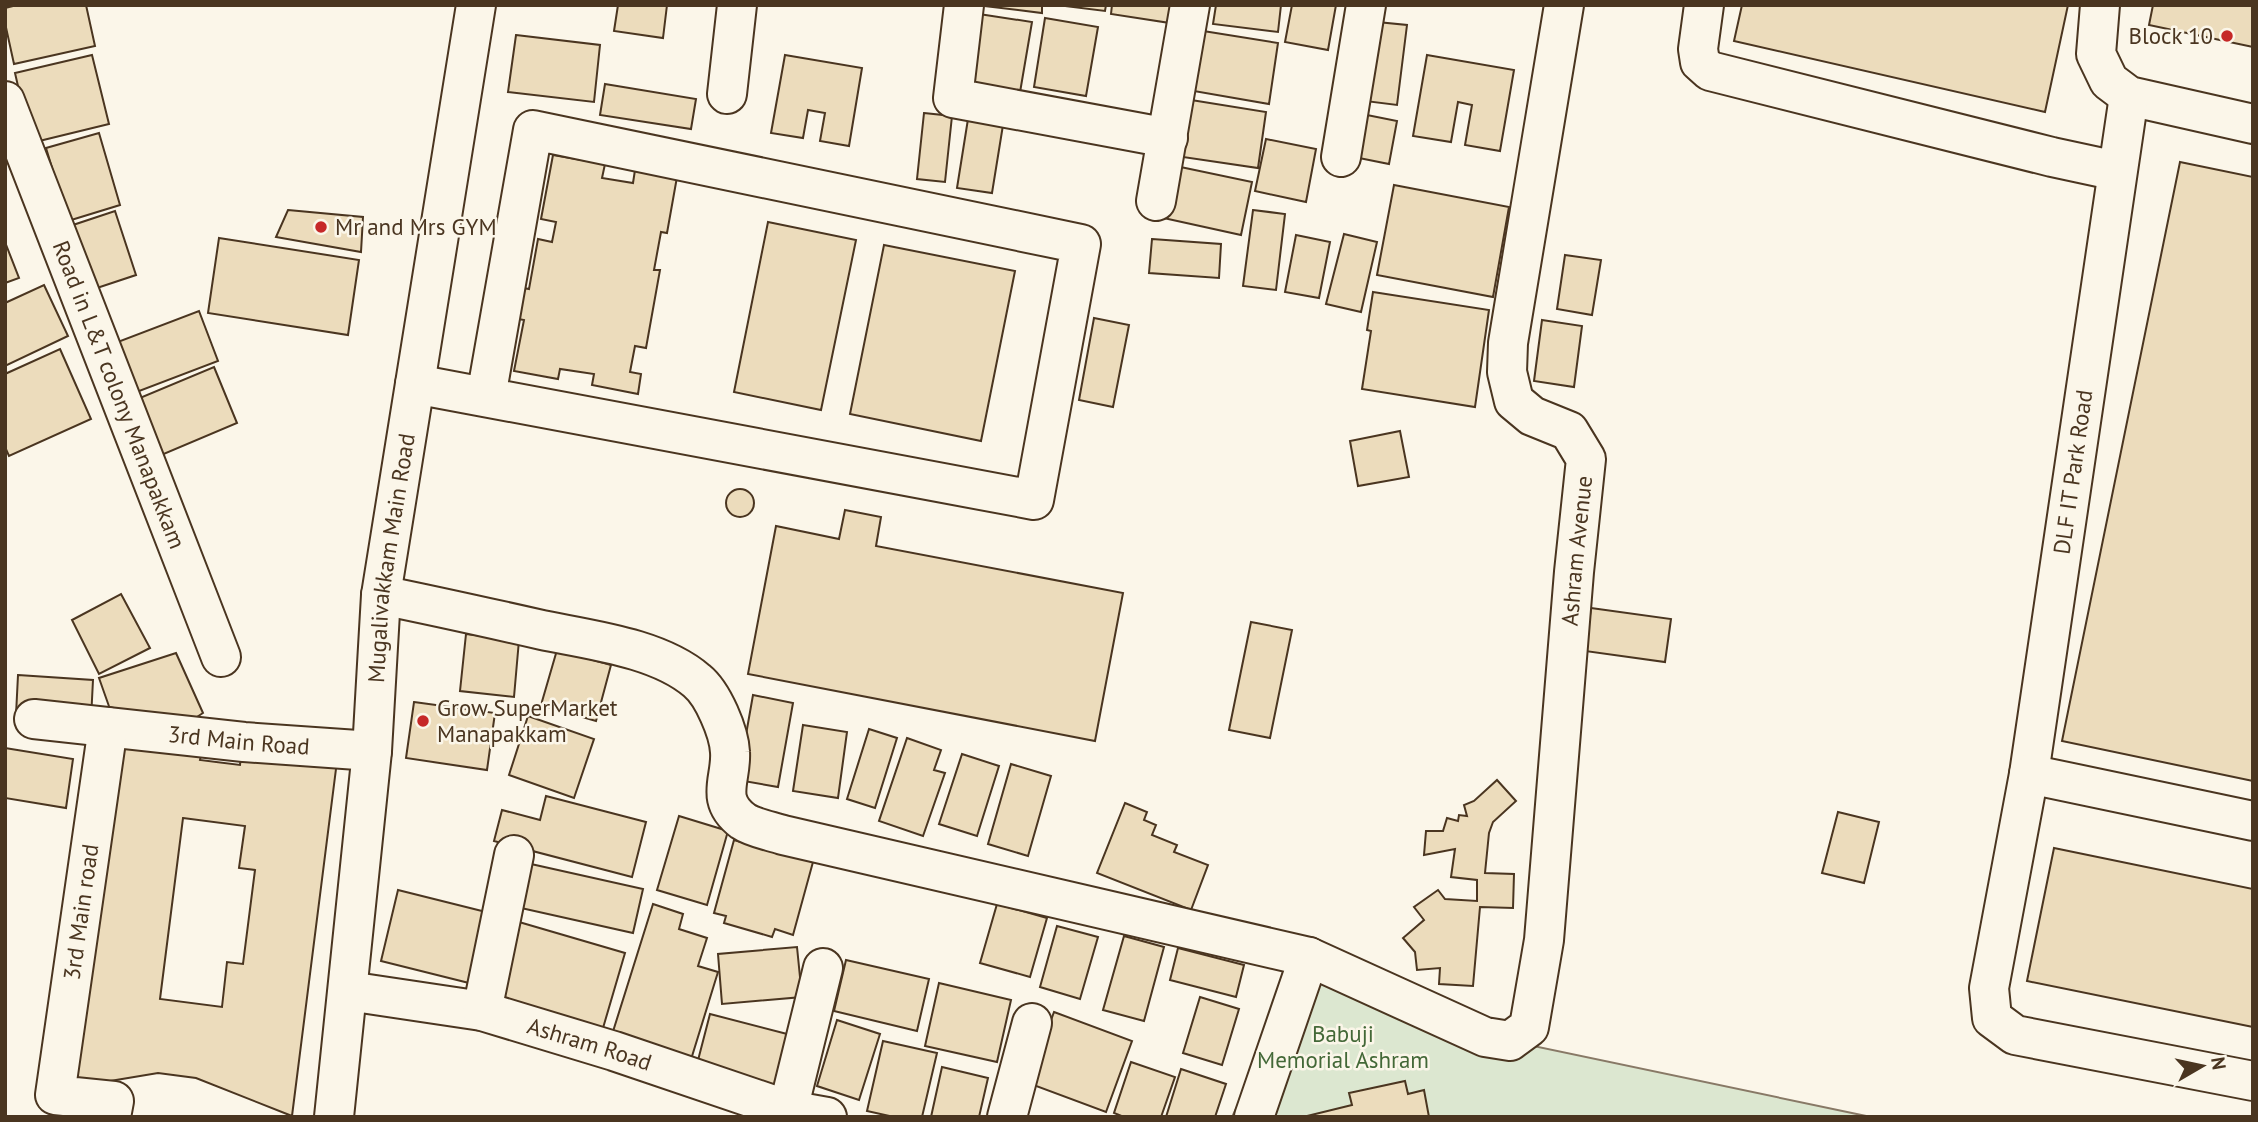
<svg xmlns="http://www.w3.org/2000/svg" width="2258" height="1122" font-family="'PT Sans',sans-serif">
  <rect width="100%" height="100%" fill="#fbf6e9"/>
  <!-- green -->
  <polygon fill="#dce7d0" stroke="#887966" stroke-width="2" points="1309,957 1510,1041 1871,1117 1232,1117"/>
  <!-- building -->
  <g fill="#ecdcbc" stroke="#4a3520" stroke-width="2" fill-rule="evenodd">
    <polygon points="17,5 86,5 95,46 14,64 5,23 5,8"/>
    <polygon points="618,5 667,5 663,38 614,31"/>
    <polygon points="976,5 1042,5 1042,13"/>
    <polygon points="1057,5 1106,5 1105,11"/>
    <polygon points="1112,5 1173,5 1170,23 1111,14"/>
    <polygon points="1216,5 1281,5 1278,32 1213,24"/>
    <polygon points="1292,5 1336,5 1328,50 1285,42"/>
    <polygon points="1742,5 2068,5 2045,112 1734,41"/>
    <polygon points="2153,5 2253,5 2253,47 2149,25"/>
    <polygon points="979,14 1032,22 1018,104 966,96"/>
    <polygon points="1045,18 1098,27 1086,96 1034,87"/>
    <polygon points="1367,21 1407,25 1397,105 1357,100"/>
    <polygon points="1197,30 1278,43 1269,104 1188,90"/>
    <polygon points="516,35 600,45 594,102 508,92"/>
    <polygon points="92,55 109,124 31,143 15,73"/>
    <polygon points="785,55 862,68 849,146 820,141 825,113 808,110 803,138 771,133"/>
    <polygon points="1427,55 1514,70 1500,151 1465,145 1472,105 1458,102 1451,142 1413,136"/>
    <polygon points="605,84 696,99 691,129 600,115"/>
    <polygon points="1185,99 1266,112 1258,168 1176,156"/>
    <polygon points="924,113 952,116 945,182 917,179"/>
    <polygon points="1357,113 1397,121 1389,164 1349,156"/>
    <polygon points="968,119 1003,125 992,193 957,188"/>
    <polygon points="99,133 120,205 68,221 46,148"/>
    <polygon points="1266,139 1316,149 1306,202 1255,191"/>
    <polygon points="553,155 605,164 602,178 633,183 635,170 677,177 667,233 661,232 654,270 660,270 646,348 635,346 630,372 641,374 638,394 592,385 594,374 560,369 558,379 514,371 524,320 508,317 513,286 529,289 538,239 552,242 556,222 541,219"/>
    <polygon points="2180,162 2253,177 2253,781 2062,741"/>
    <polygon points="1171,165 1252,182 1241,235 1159,217"/>
    <polygon points="1394,185 1509,207 1493,297 1377,275"/>
    <polygon points="288,210 363,217 361,252 276,237"/>
    <polygon points="1253,210 1285,214 1276,290 1243,286"/>
    <polygon points="115,211 136,275 91,290 70,226"/>
    <polygon points="768,222 856,240 821,410 734,392"/>
    <polygon points="1344,234 1377,242 1361,312 1326,304"/>
    <polygon points="1296,235 1330,242 1319,298 1285,292"/>
    <polygon points="219,238 359,260 348,335 208,313"/>
    <polygon points="1152,239 1221,244 1219,278 1149,273"/>
    <polygon points="5,242 19,278 5,283"/>
    <polygon points="884,245 1015,271 981,441 850,414"/>
    <polygon points="1565,255 1601,260 1592,315 1557,309"/>
    <polygon points="44,285 68,336 5,366 5,303"/>
    <polygon points="1373,292 1489,310 1475,407 1362,389 1371,331 1367,330"/>
    <polygon points="199,311 218,361 134,393 115,343"/>
    <polygon points="1094,318 1129,325 1113,407 1079,400"/>
    <polygon points="1542,320 1582,326 1574,387 1534,381"/>
    <polygon points="60,349 91,419 9,456 5,447 5,374"/>
    <polygon points="214,367 237,423 159,456 135,400"/>
    <polygon points="1400,431 1409,477 1358,486 1350,441"/>
    <circle cx="740" cy="503" r="14"/>
    <polygon points="845,510 881,517 876,546 1123,593 1095,741 748,674 776,526 839,539"/>
    <polygon points="121,594 150,648 99,674 72,620"/>
    <polygon points="1591,608 1671,619 1665,662 1585,651"/>
    <polygon points="1251,622 1292,630 1270,738 1229,730"/>
    <polygon points="466,634 519,640 514,697 460,691"/>
    <polygon points="557,650 611,665 596,721 541,705"/>
    <polygon points="176,653 203,713 183,726 111,712 99,678"/>
    <polygon points="18,675 93,680 91,719 16,715"/>
    <polygon points="753,695 793,703 778,787 738,780"/>
    <polygon points="414,702 495,713 487,770 406,758"/>
    <polygon points="528,716 594,739 574,798 509,775"/>
    <polygon points="803,725 847,732 838,798 793,791"/>
    <polygon points="869,729 897,738 875,808 847,799"/>
    <path d="M120,732L202,751L200,760L240,765L241,756L337,761L292,1116L196,1078L158,1073L74,1087ZM183,818L245,826L239,868L255,870L243,964L227,962L222,1007L160,999Z"/>
    <polygon points="907,738 941,750 934,770 945,773 923,836 879,821"/>
    <polygon points="5,748 73,759 66,808 5,798"/>
    <polygon points="962,754 999,766 977,836 939,824"/>
    <polygon points="1011,764 1051,776 1028,856 988,844"/>
    <polygon points="1497,780 1516,801 1493,822 1489,833 1485,873 1514,874 1513,908 1480,907 1473,986 1439,984 1440,968 1417,970 1415,952 1403,938 1424,920 1414,907 1438,890 1445,899 1477,901 1477,880 1451,877 1455,849 1424,855 1426,831 1443,831 1447,818 1458,821 1459,815 1467,816 1464,805 1474,801"/>
    <polygon points="546,796 646,822 632,877 494,841 502,810 540,820"/>
    <polygon points="1125,803 1147,812 1144,820 1156,825 1152,835 1177,845 1174,852 1208,865 1191,910 1097,873"/>
    <polygon points="1838,812 1879,822 1864,883 1822,873"/>
    <polygon points="679,816 728,831 707,905 657,890"/>
    <polygon points="734,840 813,862 793,935 775,929 772,937 724,923 726,916 714,913"/>
    <polygon points="2054,848 2253,889 2253,1027 2027,981"/>
    <polygon points="531,864 643,889 633,933 521,908"/>
    <polygon points="398,890 490,913 473,984 381,961"/>
    <polygon points="653,904 683,914 679,929 707,938 698,966 718,972 689,1066 610,1041"/>
    <polygon points="997,904 1047,918 1030,977 980,963"/>
    <polygon points="519,922 625,953 603,1028 498,997"/>
    <polygon points="1057,926 1098,937 1080,999 1040,987"/>
    <polygon points="1124,936 1164,947 1144,1021 1103,1010"/>
    <polygon points="797,947 802,997 722,1004 718,954"/>
    <polygon points="1178,948 1244,965 1236,997 1170,980"/>
    <polygon points="846,960 929,979 917,1031 834,1011"/>
    <polygon points="939,983 1011,1000 997,1062 925,1046"/>
    <polygon points="1200,997 1239,1009 1222,1065 1183,1053"/>
    <polygon points="1054,1012 1132,1041 1106,1112 1028,1083"/>
    <polygon points="710,1014 791,1035 777,1089 696,1068"/>
    <polygon points="837,1020 880,1034 859,1100 817,1086"/>
    <polygon points="883,1041 937,1053 922,1117 894,1117 867,1111"/>
    <polygon points="1131,1062 1175,1077 1161,1117 1124,1117 1114,1113"/>
    <polygon points="942,1067 988,1078 979,1117 931,1117"/>
    <polygon points="1181,1069 1226,1084 1215,1117 1166,1117"/>
    <polygon points="1405,1081 1408,1094 1424,1090 1429,1117 1303,1117 1352,1105 1349,1093"/>
  </g>
  <g fill="none" stroke-linecap="round" stroke-linejoin="round">
    <!-- minor casing -->
    <g stroke="#4a3520" stroke-width="42">
      <g id="minor">
        <polyline points="964,5 953,98 1168,138"/>
        <polyline points="1704,5 1698,49 1700,62 1710,71 2052,157 2117,171"/>
        <polyline points="2100,5 2096,54 2109,81 2129,96 2253,124"/>
        <polyline points="727,94 737,5"/>
        <polyline points="2129,96 2029,774 1989,988 1992,1018 2015,1035 2253,1081"/>
        <path id="s1" d="M5,101L221,657"/>
        <polyline points="1341,157 1366,5"/>
        <polyline points="1156,201 1190,5"/>
        <polyline points="415,384 1034,500 1081,244 533,130 486,397"/>
        <path id="s2" d="M381,595C435,606 489,618 542,630C591,640 659,648 697,681C713,694 729,732 730,752C732,779 714,799 743,821C753,828 771,831 783,835L1309,957L1485,1037L1510,1041L1529,1027L1544,940L1574,572L1586,459L1569,431L1532,416L1514,401L1507,372L1508,343L1564,5"/>
        <path id="s3" d="M34,719L244,742L372,751"/>
        <polyline points="108,727 55,1095 114,1101 111,1117"/>
        <polyline points="2029,774 2253,821"/>
        <path id="s4" d="M348,991L482,1011L614,1051L788,1110L827,1117"/>
        <polyline points="482,1011 514,855"/>
        <polyline points="788,1110 823,968"/>
        <path id="s5" d="M334,1117L372,751L381,595L476,5"/>
        <polyline points="1007,1117 1032,1023"/>
        <polyline points="1254,1117 1309,957"/>
      </g>
    </g>
    <!-- minor -->
    <use href="#minor" stroke="#fbf6e9" stroke-width="38"/>
  </g>
  <!-- markers -->
  <g fill="#c62828" stroke="#fbf6e9" stroke-width="2.5">
    <circle cx="2227" cy="36" r="7"/>
    <circle cx="321" cy="227" r="7"/>
    <circle cx="423" cy="721" r="7"/>
  </g>
  <g text-anchor="middle" stroke-width="5" stroke-linejoin="round" paint-order="stroke">
    <!-- poi labels -->
    <g font-size="23" fill="#4a3520" stroke="#fbf6e9" text-anchor="start">
      <text x="2213" y="44" text-anchor="end">Block 10</text>
      <text x="335" y="235">Mr and Mrs GYM</text>
      <text x="437" y="716">Grow SuperMarket<tspan x="437" dy="26">Manapakkam</tspan></text>
    </g>
    <!-- street labels -->
    <g font-size="23" fill="#4a3520" stroke="#fbf6e9">
      <text dy="8" stroke="none"><textPath href="#s1" startOffset="315">Road in L&amp;T colony Manapakkam</textPath></text>
      <text transform="translate(2073 472) rotate(-82)" y="8">DLF IT Park Road</text>
      <text dy="8" stroke="none"><textPath href="#s2" startOffset="1788">Ashram Avenue</textPath></text>
      <text dy="8" stroke="none"><textPath href="#s5" startOffset="562">Mugalivakkam Main Road</textPath></text>
      <text dy="8" stroke="none"><textPath href="#s3" startOffset="206">3rd Main Road</textPath></text>
      <text transform="translate(81 912) rotate(-82)" y="8">3rd Main road</text>
      <text dy="8" stroke="none"><textPath href="#s4" startOffset="248">Ashram Road</textPath></text>
    </g>
    <!-- park labels -->
    <g font-size="23" fill="#436837" stroke="#fbf6e9">
      <text x="1343" y="1042">Babuji<tspan x="1343" dy="26">Memorial Ashram</tspan></text>
    </g>
  </g>
  <!-- border -->
  <rect width="2258" height="1122" fill="none" stroke="#4a3520" stroke-width="14"/>
  <!-- north arrow -->
  <g transform="translate(2202 1066) rotate(81)" stroke="#fbf6e9" stroke-width="5" paint-order="stroke">
  <path d="M0-5L12 26L0 18L-12 26Z" fill="#4a3520"/>
  <text y="-10" font-size="19" font-weight="bold" text-anchor="middle" fill="#4a3520">N</text>
  </g>
</svg>
